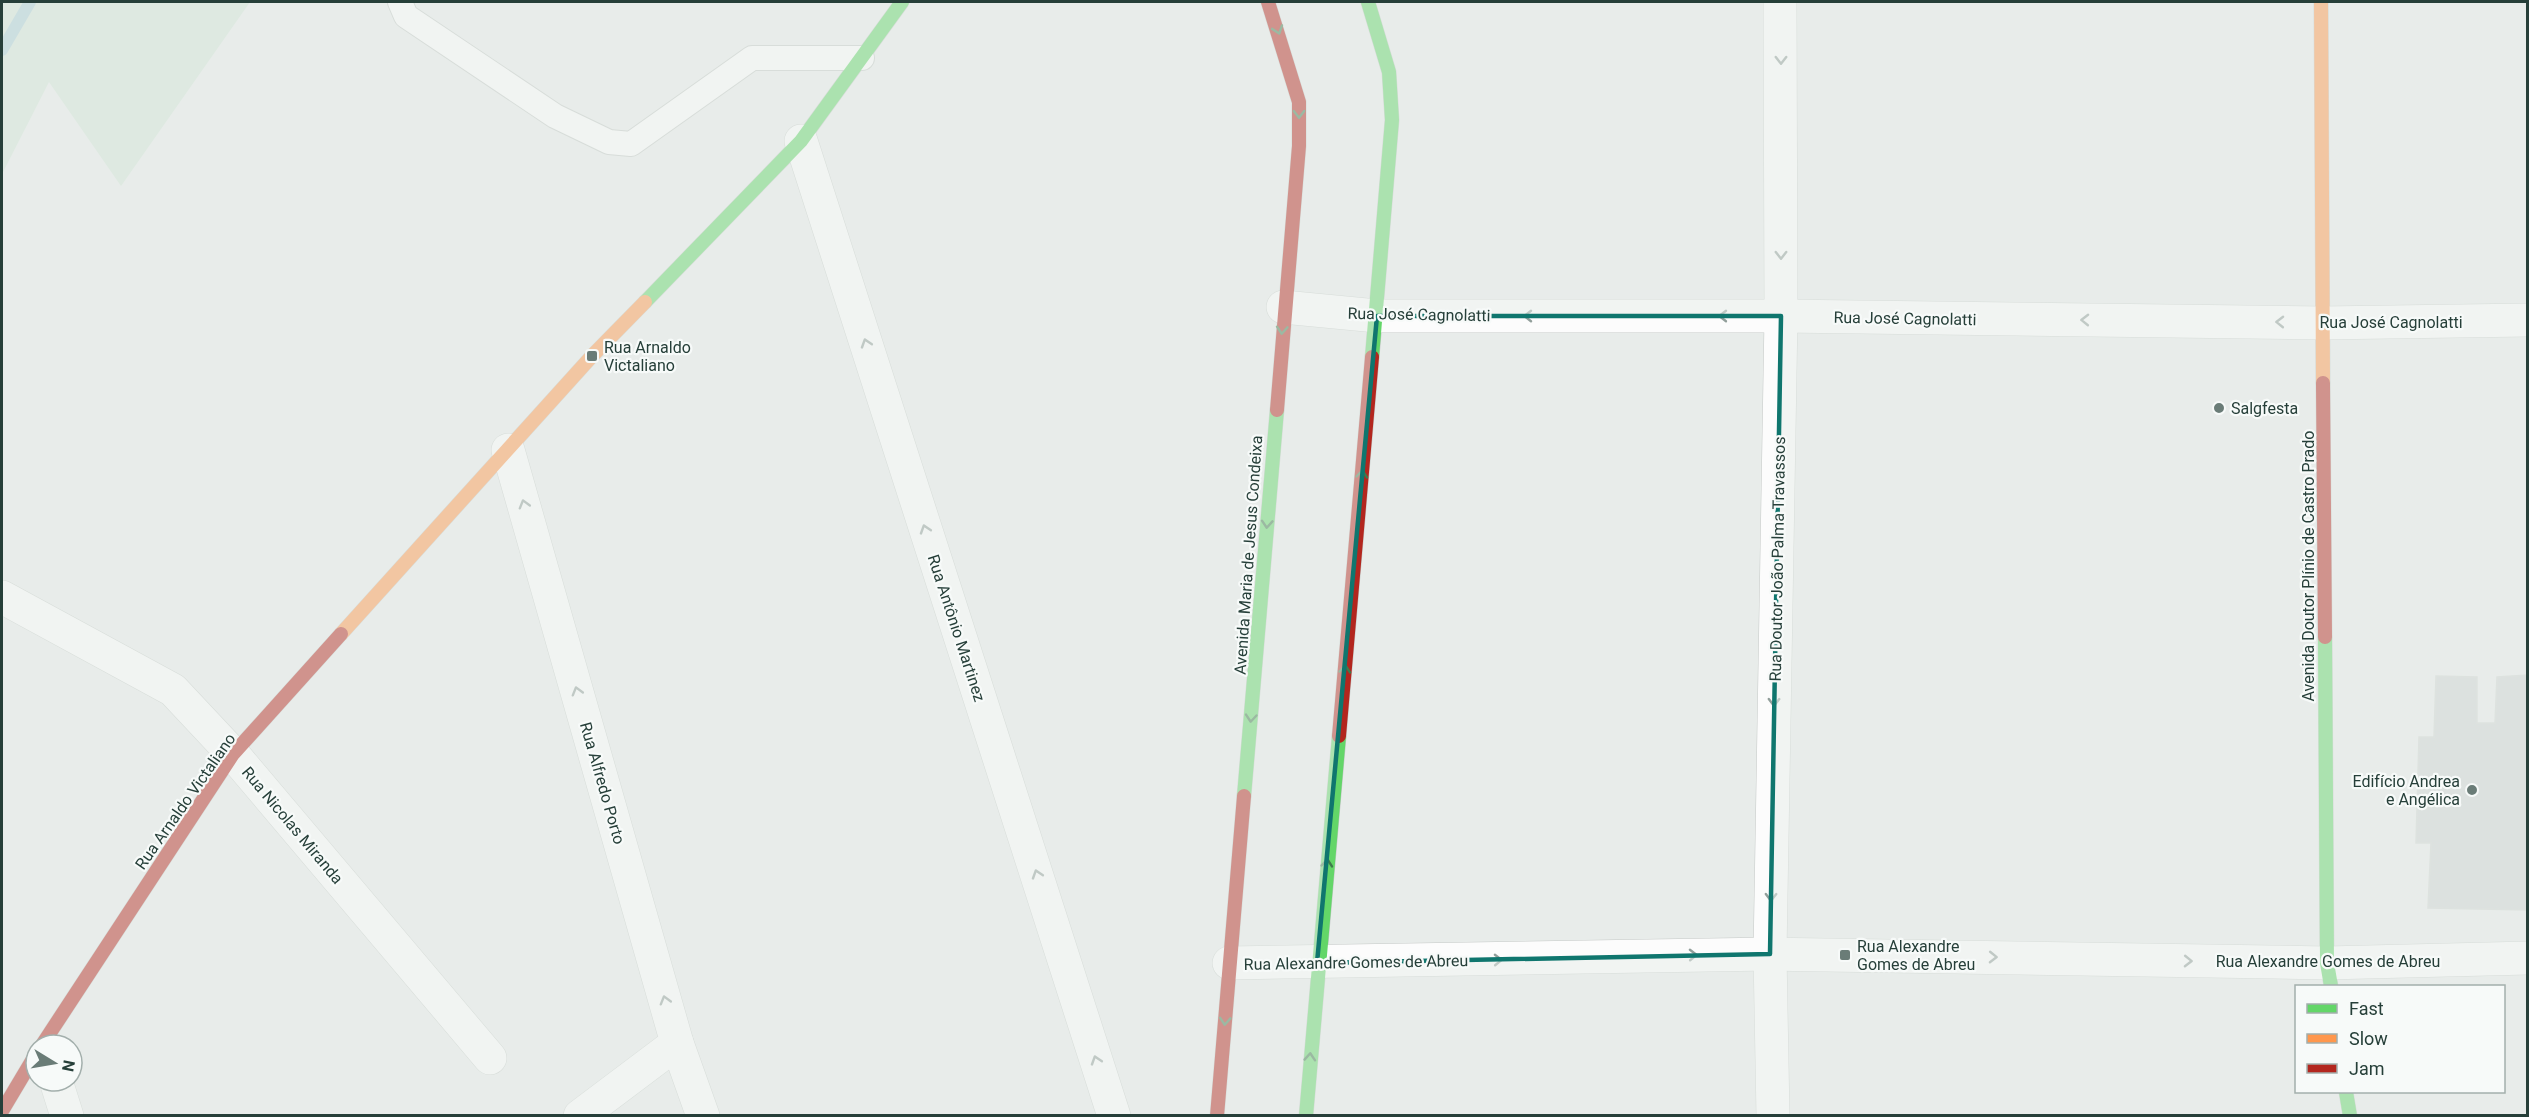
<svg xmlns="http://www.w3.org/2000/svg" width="2529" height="1117" font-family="Roboto,sans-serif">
  <rect width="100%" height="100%" fill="#e8ecea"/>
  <!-- green -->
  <polygon fill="#d3e4d8" points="2,2 250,2 121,186 49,82 2,174"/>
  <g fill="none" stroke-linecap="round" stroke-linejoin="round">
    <!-- stream -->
    <polyline stroke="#accfd6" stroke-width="12" points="2,50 30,2"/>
  </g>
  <!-- building -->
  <polygon fill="#cfd3d2" stroke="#d1d5d3" stroke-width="1.5" points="2528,675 2528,910 2428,908 2431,843 2416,843 2419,737 2434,737 2436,676 2477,677 2477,723 2495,723 2497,677"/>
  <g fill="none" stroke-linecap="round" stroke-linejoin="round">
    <!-- lane casing -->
    <g stroke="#c5c9c7" stroke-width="26">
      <polyline id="lane" points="400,2 406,16 555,116 609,142 631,144 752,58 862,58"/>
    </g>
    <!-- street casing -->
    <g stroke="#c5c9c7" stroke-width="34">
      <g id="street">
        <polyline points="801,141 1114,1116"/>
        <polyline points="1283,307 1377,316 1781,316 2322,323 2528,320"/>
        <polyline points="508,450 677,1043 703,1116"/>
        <polyline points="2,597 173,690 233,754 490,1058"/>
        <polyline points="1229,963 1770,954 2327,963 2528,958"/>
        <polyline points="56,1081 67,1116"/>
        <polyline points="580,1116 677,1043"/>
        <polyline points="1773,1116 1770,954 1781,316 1780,2"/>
      </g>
    </g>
    <!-- fast casing -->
    <g stroke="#c4c9c7" stroke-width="15">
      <g id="fast">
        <polyline points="1368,2 1389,72 1392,120 1372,357"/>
        <polyline points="645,302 801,141 902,2"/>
        <polyline points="2325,637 2327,963 2331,986"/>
        <polyline points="1244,796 1277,410"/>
        <polyline points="2346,1092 2350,1116"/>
        <polyline points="1306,1116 1339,736"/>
      </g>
    </g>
    <!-- slow casing -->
    <g stroke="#c4c9c7" stroke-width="15">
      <g id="slow">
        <polyline points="2321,2 2323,383"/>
        <polyline points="341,634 592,356 645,302"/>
      </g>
    </g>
    <!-- jam casing -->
    <g stroke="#c4c9c7" stroke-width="15">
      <g id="jam">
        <polyline points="1268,2 1299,102 1299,146 1277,410"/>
        <polyline points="2323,383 2325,637"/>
        <polyline points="1339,736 1372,357"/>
        <polyline points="42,1045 233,754 341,634"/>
        <polyline points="2,1111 36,1054"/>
        <polyline points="1217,1116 1244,796"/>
      </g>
    </g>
    <!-- lane -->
    <use href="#lane" stroke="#fcfcfc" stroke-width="24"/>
    <!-- street -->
    <use href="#street" stroke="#fcfcfc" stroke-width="33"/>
    <!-- fast -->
    <use href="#fast" stroke="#63d668" stroke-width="14"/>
    <!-- slow -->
    <use href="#slow" stroke="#ff974d" stroke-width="14"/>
    <!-- jam -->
    <use href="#jam" stroke="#b3261e" stroke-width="14"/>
  </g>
  <!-- one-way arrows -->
  <defs><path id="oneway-chevron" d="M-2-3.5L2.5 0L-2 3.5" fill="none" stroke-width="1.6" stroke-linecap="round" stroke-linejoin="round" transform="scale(1.5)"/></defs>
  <g stroke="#3e7b4c">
    <use href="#oneway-chevron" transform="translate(1278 30) rotate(71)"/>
    <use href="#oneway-chevron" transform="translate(1299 114) rotate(90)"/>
    <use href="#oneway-chevron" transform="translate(1282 330) rotate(94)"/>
    <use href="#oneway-chevron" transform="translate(1362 474) rotate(-85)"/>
    <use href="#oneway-chevron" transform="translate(1267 524) rotate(94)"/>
    <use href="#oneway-chevron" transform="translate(1345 669) rotate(-85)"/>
    <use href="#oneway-chevron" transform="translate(1251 718) rotate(95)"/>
    <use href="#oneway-chevron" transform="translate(1327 863) rotate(-85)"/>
    <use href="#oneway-chevron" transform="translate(1225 1021) rotate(94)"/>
    <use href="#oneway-chevron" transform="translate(1310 1057) rotate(-86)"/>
  </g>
  <g stroke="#919e9a">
    <use href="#oneway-chevron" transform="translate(1781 60) rotate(90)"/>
    <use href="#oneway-chevron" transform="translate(1781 255) rotate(90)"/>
    <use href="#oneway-chevron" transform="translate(1528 316) rotate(-180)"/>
    <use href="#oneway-chevron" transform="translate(1723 316) rotate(-180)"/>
    <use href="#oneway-chevron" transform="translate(2085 320) rotate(-179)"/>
    <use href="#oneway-chevron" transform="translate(2280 322) rotate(-179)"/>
    <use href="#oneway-chevron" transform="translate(866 343) rotate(-108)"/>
    <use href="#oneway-chevron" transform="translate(524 504) rotate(-106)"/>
    <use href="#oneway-chevron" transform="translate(925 529) rotate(-108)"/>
    <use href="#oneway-chevron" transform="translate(577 691) rotate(-106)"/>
    <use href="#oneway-chevron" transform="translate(1774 702) rotate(91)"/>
    <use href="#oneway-chevron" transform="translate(1037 874) rotate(-108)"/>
    <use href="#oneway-chevron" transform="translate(1771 897) rotate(91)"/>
    <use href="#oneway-chevron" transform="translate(1693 955) rotate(-1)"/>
    <use href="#oneway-chevron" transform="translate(1993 957) rotate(1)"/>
    <use href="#oneway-chevron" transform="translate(1498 960) rotate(-1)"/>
    <use href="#oneway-chevron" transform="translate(2188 961) rotate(1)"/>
    <use href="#oneway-chevron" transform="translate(665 1000) rotate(-106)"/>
    <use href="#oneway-chevron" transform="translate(1096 1060) rotate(-108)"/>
  </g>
  <!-- marked area -->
  <path d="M0 0H2529V1117H0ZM1377,316H1781L1770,954L1317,963Z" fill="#e8ecea" fill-opacity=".55" fill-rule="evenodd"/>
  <path fill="none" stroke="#0f766e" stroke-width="4.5" stroke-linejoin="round" d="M1377,316H1781L1770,954L1317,963Z"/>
  <!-- markers -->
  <g fill="#6a7c77" stroke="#f7faf9" stroke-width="2">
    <rect x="586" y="350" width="12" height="12" rx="3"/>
    <circle cx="2219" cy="408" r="6"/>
    <circle cx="2472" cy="790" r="6"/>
    <rect x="1839" y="949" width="12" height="12" rx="3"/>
  </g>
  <g text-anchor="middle" stroke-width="4.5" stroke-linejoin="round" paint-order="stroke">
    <!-- street labels -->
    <g font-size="16" fill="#263f39" stroke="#f7faf9">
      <text transform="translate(1419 314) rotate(1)" y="6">Rua José Cagnolatti</text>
      <text transform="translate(1905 318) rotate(1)" y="6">Rua José Cagnolatti</text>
      <text x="2391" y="328">Rua José Cagnolatti</text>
      <text transform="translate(1248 555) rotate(-86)" y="6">Avenida Maria de Jesus Condeixa</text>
      <text transform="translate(1777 559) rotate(-89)" y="6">Rua Doutor João Palma Travassos</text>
      <text transform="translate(2308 566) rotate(-90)" y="6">Avenida Doutor Plínio de Castro Prado</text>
      <text transform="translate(957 628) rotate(72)" y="6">Rua Antônio Martinez</text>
      <text transform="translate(603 783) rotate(74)" y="6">Rua Alfredo Porto</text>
      <text transform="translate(185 801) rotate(-55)" y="6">Rua Arnaldo Victaliano</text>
      <text transform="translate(293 825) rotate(50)" y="6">Rua Nicolas Miranda</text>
      <text x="2328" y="967">Rua Alexandre Gomes de Abreu</text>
      <text transform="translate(1356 962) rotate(-1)" y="6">Rua Alexandre Gomes de Abreu</text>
    </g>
    <!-- poi labels -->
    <g font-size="16" fill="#263f39" stroke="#f7faf9" text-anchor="start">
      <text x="604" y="353">Rua Arnaldo<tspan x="604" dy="18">Victaliano</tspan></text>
      <text x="2231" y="414">Salgfesta</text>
      <text x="2460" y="787" text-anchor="end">Edifício Andrea<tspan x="2460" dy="18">e Angélica</tspan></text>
      <text x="1857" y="952">Rua Alexandre<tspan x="1857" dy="18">Gomes de Abreu</tspan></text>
    </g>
  </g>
  <!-- border -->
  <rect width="2529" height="1117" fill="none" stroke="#263f39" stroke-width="6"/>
  <!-- legend -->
  <rect x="2295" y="985" width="210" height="108" fill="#f7faf9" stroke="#a3afac" stroke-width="1.5"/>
  <rect x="2307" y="1004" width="30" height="9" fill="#63d668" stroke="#a3afac" stroke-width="1.5"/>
  <text x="2349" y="1015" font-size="18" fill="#263f39">Fast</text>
  <rect x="2307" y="1034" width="30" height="9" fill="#ff974d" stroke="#a3afac" stroke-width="1.5"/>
  <text x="2349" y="1045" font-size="18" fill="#263f39">Slow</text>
  <rect x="2307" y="1064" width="30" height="9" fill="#b3261e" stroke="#a3afac" stroke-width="1.5"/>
  <text x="2349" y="1075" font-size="18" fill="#263f39">Jam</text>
  <!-- north arrow -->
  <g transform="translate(54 1063) rotate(101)"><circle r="28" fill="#f7faf9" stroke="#a3afac" stroke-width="1.5"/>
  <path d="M0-4.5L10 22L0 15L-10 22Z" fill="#6a7c77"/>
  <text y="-9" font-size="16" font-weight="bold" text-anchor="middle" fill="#263f39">N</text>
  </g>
</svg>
